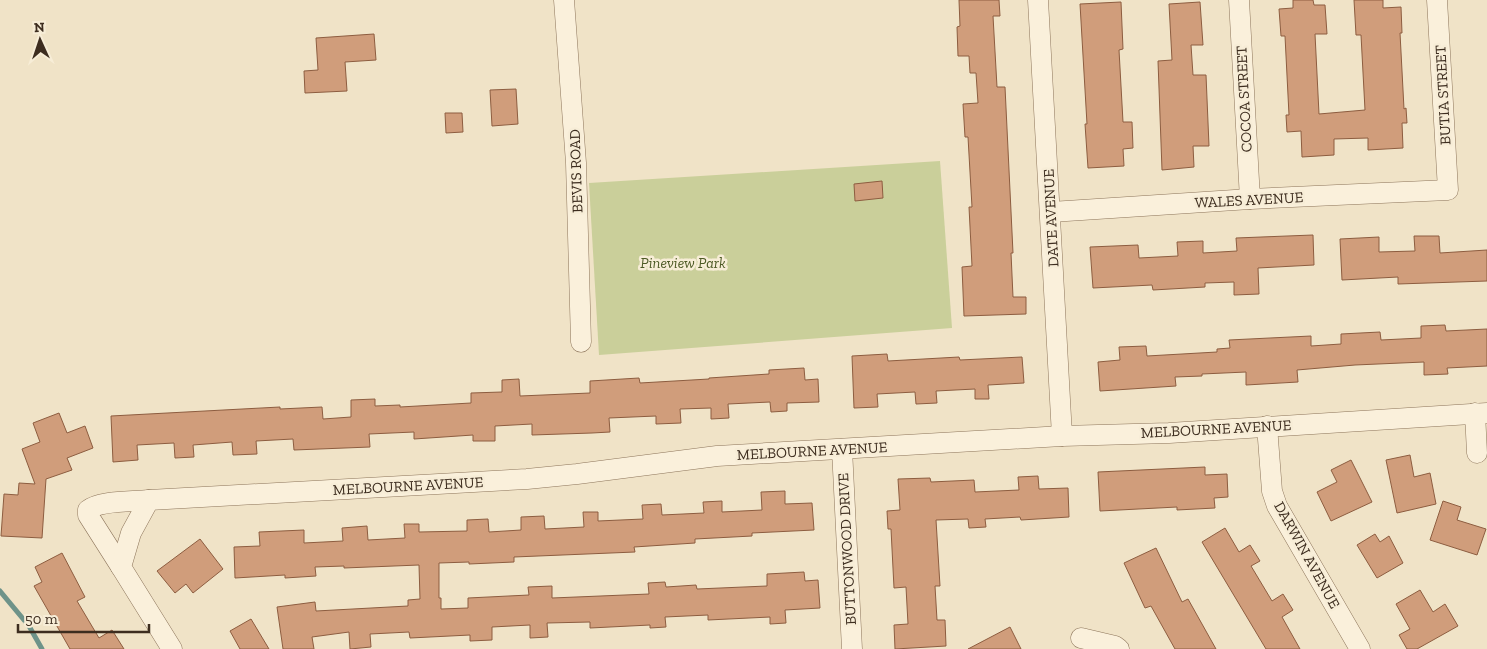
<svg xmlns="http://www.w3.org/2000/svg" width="1487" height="649" font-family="'Zilla Slab',serif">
  <rect width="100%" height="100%" fill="#f0e3c7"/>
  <!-- green -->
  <polygon fill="#cacf9a" points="940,161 952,328 599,355 589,183"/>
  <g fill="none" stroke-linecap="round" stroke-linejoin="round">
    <!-- stream -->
    <polyline stroke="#6e9389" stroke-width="5" points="0,591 29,626 42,649"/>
  </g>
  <!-- building -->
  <g fill="#d09d7b" stroke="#8d5d40">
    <polygon points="959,0 999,0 1000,16 993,16 997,87 1005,87 1013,253 1011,253 1013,297 1026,297 1026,314 964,316 962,267 972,266 969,207 972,207 968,137 965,137 963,104 978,103 976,73 970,73 969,56 958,56 957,27 960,26"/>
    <polygon points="1293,0 1313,0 1314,5 1325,5 1327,34 1315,34 1319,114 1365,110 1361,35 1356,35 1354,0 1383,0 1383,8 1401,7 1402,33 1400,33 1404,109 1406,108 1407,123 1402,123 1403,148 1368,150 1368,138 1334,139 1334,155 1302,157 1301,131 1287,132 1286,115 1289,115 1285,36 1281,36 1279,9 1293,8"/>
    <polygon points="1121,2 1123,49 1119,50 1123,122 1132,122 1133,148 1123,149 1124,166 1088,168 1085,124 1087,124 1080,4"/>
    <polygon points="1200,2 1203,45 1191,45 1193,75 1206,75 1209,146 1193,146 1194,167 1162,170 1158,61 1172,60 1169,4"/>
    <polygon points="374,34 376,60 345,62 347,91 305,93 304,71 318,70 316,38"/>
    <polygon points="516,89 518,124 492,126 490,90"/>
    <polygon points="445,113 462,113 463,132 446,133"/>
    <polygon points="882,181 883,198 855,201 854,184"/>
    <polygon points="1313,235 1314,265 1258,268 1259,294 1234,295 1234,282 1205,283 1205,287 1153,290 1152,285 1093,288 1090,247 1138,245 1139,258 1178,256 1177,242 1203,241 1203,253 1237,251 1236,238"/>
    <polygon points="1414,236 1439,236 1440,253 1487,250 1487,281 1398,284 1398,277 1342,280 1340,239 1379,237 1379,252 1415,251"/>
    <polygon points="1445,325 1446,331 1487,329 1487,366 1447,368 1448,374 1424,375 1424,362 1355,365 1297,370 1298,382 1246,385 1246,372 1202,374 1202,376 1175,377 1176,386 1100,391 1098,362 1120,360 1119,347 1146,346 1147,356 1217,352 1217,349 1230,348 1229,340 1311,336 1311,346 1341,344 1341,334 1380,332 1381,340 1421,338 1421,326"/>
    <polygon points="887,354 888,361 959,357 960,360 1022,357 1024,383 988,385 989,399 975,399 975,389 936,391 937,403 916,404 915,392 877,394 878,407 854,408 852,356"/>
    <polygon points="804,368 805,380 818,379 819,402 787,403 787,411 771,412 770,402 728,404 729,418 711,419 711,408 680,409 681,423 656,424 656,416 609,418 610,432 592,433 532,435 532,424 495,426 495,441 473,441 473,435 414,439 414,432 369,434 370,447 294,450 293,439 256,441 257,454 233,455 232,442 193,445 194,457 175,458 174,443 137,445 138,460 113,462 111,416 280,407 280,409 322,407 323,419 351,417 351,400 375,399 375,406 400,405 400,407 471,403 471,393 502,392 502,380 519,379 520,396 590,393 590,381 639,378 640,383 709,379 709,378 769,374 769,370"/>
    <polygon points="59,413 67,433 85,426 93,448 67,458 72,470 46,479 42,538 1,536 4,494 18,495 19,483 35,484 22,449 40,442 33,423"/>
    <polygon points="1410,455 1414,477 1430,473 1436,504 1397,513 1386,460"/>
    <polygon points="1351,460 1372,502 1331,521 1317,492 1337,482 1331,470"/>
    <polygon points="1205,467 1205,475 1227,474 1228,497 1214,498 1215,508 1177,510 1177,507 1100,511 1098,472"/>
    <polygon points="1038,476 1039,489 1068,488 1069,517 1021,520 1020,517 985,519 986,527 969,528 968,519 936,520 940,586 935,586 937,620 945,620 946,646 895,649 894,625 908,624 906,587 894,588 891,529 888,529 887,511 900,510 898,479 930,478 931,482 974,480 975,492 1019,490 1018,477"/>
    <polygon points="785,491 785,504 812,503 814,530 752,533 752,536 695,539 695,543 634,547 635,552 514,557 514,562 469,564 469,562 439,563 439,598 441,598 441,609 468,608 468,598 529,595 528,587 552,586 552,598 649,594 648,583 665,582 666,587 696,585 697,589 767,586 767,574 804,572 805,581 818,580 820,608 785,610 786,623 770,624 770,617 708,620 708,615 665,617 666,627 650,628 650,625 590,628 590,622 547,623 548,637 530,638 530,625 492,627 492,640 470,641 470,635 410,638 409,632 370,634 371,647 350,649 349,632 312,637 314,649 283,649 277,607 315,602 316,611 408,606 408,600 420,599 419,565 344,568 344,566 315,567 316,576 285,578 285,575 235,578 234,547 260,546 259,532 304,530 304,543 343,541 342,528 367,526 368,540 405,538 404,524 419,524 419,532 467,531 467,520 488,519 489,532 521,530 521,517 544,516 545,529 584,527 583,512 598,512 598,521 643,519 642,505 661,504 662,515 704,513 703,502 722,501 722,512 762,510 761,492"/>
    <polygon points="1443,501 1461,507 1457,520 1486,529 1477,555 1430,540"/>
    <polygon points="1225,528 1239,552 1250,545 1260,561 1251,566 1272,601 1283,594 1293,610 1282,617 1300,649 1266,649 1202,542"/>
    <polygon points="1375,534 1380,542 1389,536 1403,563 1377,578 1357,545"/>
    <polygon points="200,539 223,569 193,593 186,584 175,593 157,571"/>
    <polygon points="1156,548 1182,602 1188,599 1216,649 1175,649 1151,606 1145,608 1124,563"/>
    <polygon points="62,553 85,597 77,601 99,638 112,630 124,649 70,649 34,586 42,582 35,567"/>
    <polygon points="1420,590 1433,612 1445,604 1458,626 1417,649 1407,649 1399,635 1410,629 1396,604"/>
    <polygon points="251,619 269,649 240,649 230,631"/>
    <polygon points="1010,627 1021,649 968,649"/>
  </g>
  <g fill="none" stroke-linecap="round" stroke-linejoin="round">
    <!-- minor casing -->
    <g stroke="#8d755b" stroke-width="21">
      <g id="minor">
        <polyline points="564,0 576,163 581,342"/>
        <polyline points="1038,0 1062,436"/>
        <polyline points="1239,0 1250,199"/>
        <polyline points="1051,212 1250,199 1448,190 1437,0"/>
        <polyline points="1475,413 1477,453"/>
        <polyline points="1267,426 1272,491 1277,506 1360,649"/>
        <polyline points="842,449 852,649"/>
        <path d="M121,567L88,515V510C100,500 133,502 149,500"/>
        <polyline points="1081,638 1115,646 1119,649"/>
        <polyline points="172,649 121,567 131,533 149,500 527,479 577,474 717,456 1062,436 1169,433 1487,413"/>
      </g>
    </g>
    <!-- minor -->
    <use href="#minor" stroke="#faf0db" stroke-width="20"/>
  </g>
  <g text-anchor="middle" stroke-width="5" stroke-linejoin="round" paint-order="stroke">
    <!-- street labels -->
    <g font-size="15" fill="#3d2d1f" stroke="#f7edd7">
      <text transform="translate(1443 95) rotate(-93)" y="5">BUTIA STREET</text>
      <text transform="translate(1244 99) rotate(-93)" y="5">COCOA STREET</text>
      <text transform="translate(576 171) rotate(-92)" y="5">BEVIS ROAD</text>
      <text transform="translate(1249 200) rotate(-3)" y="5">WALES AVENUE</text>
      <text transform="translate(1051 218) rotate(-93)" y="5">DATE AVENUE</text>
      <text transform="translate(1216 429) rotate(-3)" y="5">MELBOURNE AVENUE</text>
      <text transform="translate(812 451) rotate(-3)" y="5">MELBOURNE AVENUE</text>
      <text transform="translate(408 486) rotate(-3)" y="5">MELBOURNE AVENUE</text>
      <text transform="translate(847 549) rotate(-93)" y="5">BUTTONWOOD DRIVE</text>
      <text transform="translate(1307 555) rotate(61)" y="5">DARWIN AVENUE</text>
    </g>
    <!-- park labels -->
    <g font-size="15" font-style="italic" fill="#4d5a25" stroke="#f7edd7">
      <text x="683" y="268">Pineview Park</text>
    </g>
  </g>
  <!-- north arrow -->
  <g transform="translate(40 40) rotate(357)" stroke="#f7edd7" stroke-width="4" paint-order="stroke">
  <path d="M0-4L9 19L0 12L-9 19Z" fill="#3d2d1f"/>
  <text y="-8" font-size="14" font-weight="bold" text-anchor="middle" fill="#3d2d1f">N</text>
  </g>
  <!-- scale -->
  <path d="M18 624v8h131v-8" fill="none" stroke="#3d2d1f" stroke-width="2.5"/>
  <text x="25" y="624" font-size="15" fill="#3d2d1f" stroke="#f7edd7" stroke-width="4" paint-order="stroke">50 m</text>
</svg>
